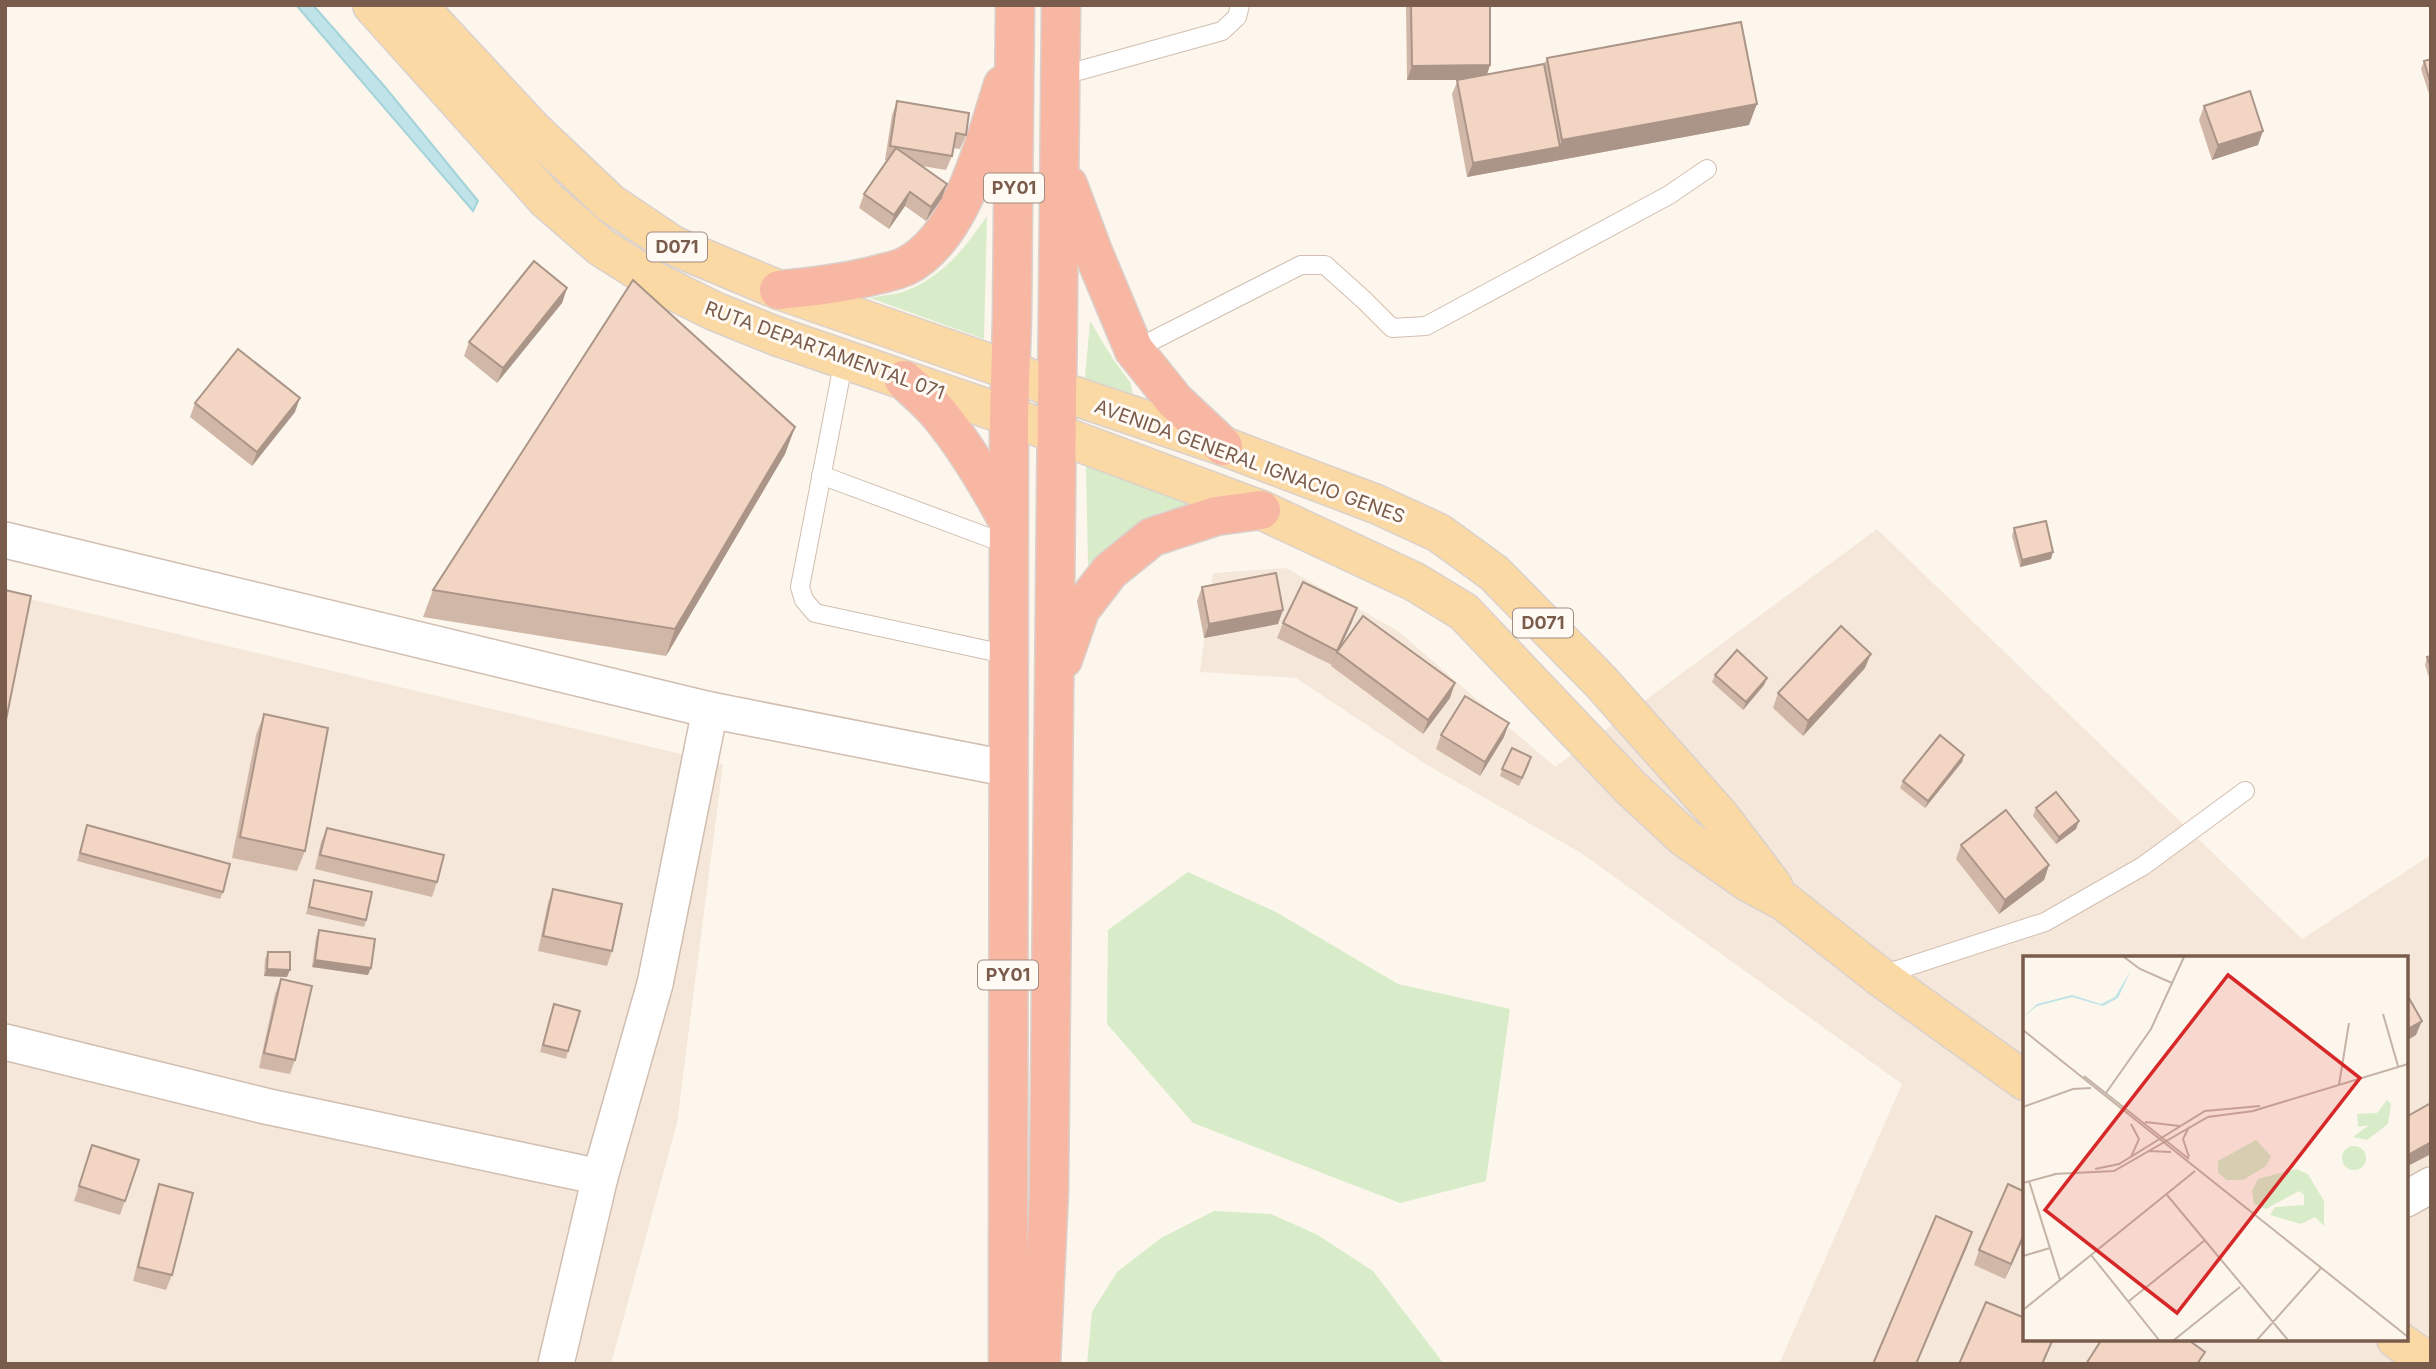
<svg xmlns="http://www.w3.org/2000/svg" width="2436" height="1369" font-family="Inter,sans-serif">
  <rect width="100%" height="100%" fill="#fdf6ec"/>
  <!-- residential -->
  <g fill="#f5e8da" fill-rule="evenodd">
    <path d="M1877,529L2302,939L2431,855V1364H1779L1902,1084L1581,853L1427,765L1296,678L1200,672L1213,573L1286,568L1398,631L1555,767ZM2025,958H2406V1339H2025Z"/>
    <polygon points="5,593 723,764 677,1123 611,1364 5,1364"/>
  </g>
  <!-- green -->
  <g fill="#d8ecc9">
    <path d="M987,216L984,339L870,298C882,295 897,295 908,290C944,275 966,247 987,216Z"/>
    <polygon points="1090,321 1113,359 1130,382 1133,394 1085,378"/>
    <path d="M1086,464L1198,505C1187,507 1176,508 1165,511C1136,520 1110,545 1088,565Z"/>
    <polygon points="1188,872 1276,912 1398,984 1510,1009 1486,1181 1400,1203 1193,1123 1107,1024 1108,930"/>
    <polygon points="1214,1211 1271,1214 1316,1234 1373,1271 1444,1364 1087,1364 1092,1312 1117,1272 1161,1238"/>
  </g>
  <!-- water -->
  <polygon fill="#bfe3e8" stroke="#a5d3da" stroke-width="2" points="296,5 313,5 385,87 478,201 473,211"/>
  <g fill="none" stroke-linecap="round" stroke-linejoin="round">
    <!-- lane casing -->
    <g stroke="#d1beb0" stroke-width="20">
      <g id="lane">
        <polyline points="1060,76 1222,31 1237,17 1240,5"/>
        <polyline points="1134,350 1301,265 1325,265 1364,300 1392,328 1426,326 1669,195 1707,169"/>
        <polyline points="844,359 800,587 804,600 815,613 1009,655"/>
        <polyline points="821,475 1009,545"/>
        <polyline points="1879,976 2045,922 2143,866 2245,791"/>
      </g>
    </g>
    <!-- street casing -->
    <g stroke="#d1beb0" stroke-width="38">
      <g id="street">
        <polyline points="5,540 710,710 1010,769"/>
        <polyline points="5,1042 265,1106 600,1177"/>
        <polyline points="2406,1199 2431,1185"/>
        <polyline points="556,1364 600,1177 655,984 710,710"/>
      </g>
    </g>
    <!-- primary casing -->
    <g stroke="#dad1cd" stroke-width="41">
      <g id="primary">
        <polyline points="372,5 547,200 601,247 656,282 714,311 776,336 1009,416 1261,510 1415,582 1464,612 1631,788 1685,838 1748,882 1785,902 1879,976 2025,1081"/>
        <polyline points="417,5 533,130 610,203 674,246 779,290 1012,371 1057,390 1223,446 1376,504 1439,533 1494,573 1601,682 1720,816 1773,886"/>
        <polyline points="2396,1339 2431,1364"/>
      </g>
    </g>
    <!-- highway casing -->
    <g stroke="#dad1cd" stroke-width="41">
      <g id="highway">
        <polyline points="1068,185 1093,252 1134,350 1175,401 1223,446"/>
        <path d="M779,290C813,287 846,283 880,274C888,272 898,270 906,266C962,238 985,141 1003,85"/>
        <path d="M904,380C916,391 929,402 939,414C966,447 988,484 1008,521"/>
        <polyline points="1063,659 1080,610 1110,571 1152,537 1216,516 1261,510"/>
        <polyline points="1008,1364 1009,416 1012,317 1015,5"/>
        <polyline points="1041,1364 1049,1191 1061,5"/>
      </g>
    </g>
    <!-- lane -->
    <use href="#lane" stroke="#fff" stroke-width="18"/>
    <!-- street -->
    <use href="#street" stroke="#fff" stroke-width="35"/>
    <!-- primary -->
    <use href="#primary" stroke="#fbd9a5" stroke-width="38"/>
    <!-- highway -->
    <use href="#highway" stroke="#f7b7a3" stroke-width="38"/>
  </g>
  <!-- wall -->
  <g fill="#d1b7a8">
    <polygon points="1406,5 1490,5 1490,65 1487,75 1544,64 1547,58 1749,125 1467,177 1452,94 1458,80 1407,80"/>
    <polygon points="2431,59 2431,93 2429,94 2421,69 2424,61"/>
    <polygon points="897,101 966,135 960,149 953,148 952,156 946,170 922,166 942,198 926,221 905,206 889,229 859,208 864,194 887,161 885,160 892,115"/>
    <polygon points="2204,106 2258,145 2212,160 2199,120"/>
    <polygon points="567,288 562,303 497,383 464,356 469,342"/>
    <polygon points="195,403 295,412 252,466 190,417"/>
    <polygon points="795,427 785,454 666,656 423,617 433,590"/>
    <polygon points="2014,528 2051,559 2020,567 2012,536"/>
    <polygon points="1202,587 1278,624 1204,638 1197,601"/>
    <polygon points="1352,622 1341,646 1450,698 1423,734 1331,666 1332,664 1332,665 1277,638 1283,623"/>
    <polygon points="2431,656 2431,684 2425,665 2427,657"/>
    <polygon points="1865,668 1803,736 1773,708 1778,693"/>
    <polygon points="1715,675 1767,678 1764,685 1743,710 1712,682"/>
    <polygon points="264,714 305,851 297,871 232,858 256,735"/>
    <polygon points="1441,735 1504,737 1480,776 1436,749"/>
    <polygon points="1964,755 1962,762 1925,808 1900,788 1903,781"/>
    <polygon points="1529,765 1519,786 1500,776 1502,769"/>
    <polygon points="2036,808 2076,829 2056,844 2033,816"/>
    <polygon points="87,825 223,892 220,899 77,861"/>
    <polygon points="327,828 437,882 432,897 315,869 321,842"/>
    <polygon points="1961,845 2049,865 2044,880 1999,914 1956,859"/>
    <polygon points="314,880 366,920 364,927 306,914"/>
    <polygon points="553,889 612,951 607,966 538,951 548,903"/>
    <polygon points="319,930 368,975 312,967 316,937"/>
    <polygon points="268,952 287,977 264,976 265,959"/>
    <polygon points="281,979 295,1060 290,1074 259,1068 275,994"/>
    <polygon points="554,1004 568,1051 566,1059 540,1052"/>
    <polygon points="92,1145 139,1160 120,1215 74,1201"/>
    <polygon points="159,1184 172,1275 166,1290 133,1281 154,1198"/>
    <polygon points="2025,1192 2025,1235 2005,1279 1974,1265 1979,1250"/>
  </g>
  <!-- shaded-wall -->
  <g fill="#aa9588">
    <polygon points="1490,65 1485,80 1407,80 1412,66"/>
    <polygon points="1757,104 1749,125 1555,161 1562,140"/>
    <polygon points="2263,131 2258,145 2212,160 2218,145"/>
    <polygon points="1560,147 1555,161 1467,177 1473,163"/>
    <polygon points="947,184 942,198 926,221 931,207"/>
    <polygon points="910,192 905,206 889,229 894,215"/>
    <polygon points="567,288 562,303 497,383 503,368"/>
    <polygon points="300,398 295,412 252,466 257,452"/>
    <polygon points="795,427 785,454 666,656 675,629"/>
    <polygon points="2053,552 2051,559 2020,567 2022,560"/>
    <polygon points="1357,608 1352,622 1338,652 1337,652 1332,665 1337,651"/>
    <polygon points="1283,610 1278,624 1204,638 1209,624"/>
    <polygon points="1871,654 1865,668 1803,736 1808,721"/>
    <polygon points="1767,678 1764,685 1743,710 1746,702"/>
    <polygon points="1455,683 1450,698 1423,734 1428,720"/>
    <polygon points="1509,723 1504,737 1480,776 1485,762"/>
    <polygon points="1964,755 1962,762 1925,808 1928,801"/>
    <polygon points="2079,821 2076,829 2056,844 2059,837"/>
    <polygon points="2049,865 2044,880 1999,914 2005,900"/>
    <polygon points="315,960 371,968 368,975 312,967"/>
    <polygon points="267,969 290,970 287,977 264,976"/>
    <polygon points="2422,1021 2416,1035 2406,1041 2406,1030"/>
    <polygon points="2431,1142 2431,1154 2406,1167 2406,1156"/>
    <polygon points="1972,1232 1967,1247 1916,1364"/>
    <polygon points="2025,1232 2025,1235 2005,1279 2011,1264"/>
    <polygon points="2053,1339 2043,1364 2042,1364"/>
  </g>
  <!-- building -->
  <g fill="#f3d5c3" stroke="#aa9588" stroke-width="2">
    <polygon points="1411,5 1490,5 1490,65 1412,66"/>
    <polygon points="1741,22 1757,104 1562,140 1547,58"/>
    <polygon points="2431,59 2431,85 2424,61"/>
    <polygon points="1544,64 1560,147 1473,163 1457,80"/>
    <polygon points="2250,91 2263,131 2218,145 2204,106"/>
    <polygon points="897,101 969,113 966,135 956,133 952,156 890,146"/>
    <polygon points="896,148 947,184 931,207 910,192 894,215 864,194"/>
    <polygon points="534,261 567,288 503,368 469,342"/>
    <polygon points="633,280 795,427 675,629 433,590"/>
    <polygon points="238,349 300,398 257,452 195,403"/>
    <polygon points="2046,521 2053,552 2022,560 2014,528"/>
    <polygon points="1276,573 1283,610 1209,624 1202,587"/>
    <polygon points="1303,582 1357,608 1337,651 1283,623"/>
    <polygon points="5,590 31,596 5,725"/>
    <polygon points="1363,616 1455,683 1428,720 1337,652"/>
    <polygon points="1841,626 1871,654 1808,721 1778,693"/>
    <polygon points="1737,650 1767,678 1746,702 1715,675"/>
    <polygon points="2431,656 2431,668 2427,657"/>
    <polygon points="1465,696 1509,723 1485,762 1441,735"/>
    <polygon points="264,714 328,728 305,851 240,837"/>
    <polygon points="1940,735 1964,755 1928,801 1903,781"/>
    <polygon points="1512,748 1531,757 1522,778 1502,769"/>
    <polygon points="2056,792 2079,821 2059,837 2036,808"/>
    <polygon points="2006,810 2049,865 2005,900 1961,845"/>
    <polygon points="87,825 230,864 223,892 80,853"/>
    <polygon points="327,828 444,855 437,882 320,855"/>
    <polygon points="314,880 372,892 366,920 309,907"/>
    <polygon points="553,889 622,904 612,951 543,936"/>
    <polygon points="319,930 375,939 371,968 315,960"/>
    <polygon points="268,952 290,952 290,970 267,969"/>
    <polygon points="281,979 312,986 295,1060 264,1053"/>
    <polygon points="2406,993 2422,1021 2406,1030"/>
    <polygon points="554,1004 580,1011 568,1051 543,1045"/>
    <polygon points="2431,1103 2431,1142 2406,1156 2406,1117"/>
    <polygon points="92,1145 139,1160 125,1201 79,1186"/>
    <polygon points="159,1184 193,1193 172,1275 138,1267"/>
    <polygon points="2008,1184 2025,1192 2025,1232 2011,1264 1979,1250"/>
    <polygon points="1936,1216 1972,1232 1916,1364 1873,1364"/>
    <polygon points="1986,1302 2025,1318 2025,1339 2053,1339 2042,1364 1959,1364"/>
    <polygon points="2102,1339 2187,1339 2205,1352 2197,1364 2086,1364"/>
  </g>
  <g text-anchor="middle" stroke-width="6" stroke-linejoin="round" paint-order="stroke">
    <!-- shield labels -->
    <g fill="#fffaf3" stroke="#a28b7f" stroke-width="2">
      <rect x="984" y="173.5" width="60" height="29" rx="5"/>
      <rect x="647" y="232.5" width="60" height="29" rx="5"/>
      <rect x="1513" y="608.5" width="60" height="29" rx="5"/>
      <rect x="978" y="960.5" width="60" height="29" rx="5"/>
    </g>
    <g font-size="18" font-weight="bold" fill="#7a5c4d">
      <text x="1014" y="194">PY01</text>
      <text x="677" y="253">D071</text>
      <text x="1543" y="629">D071</text>
      <text x="1008" y="981">PY01</text>
    </g>
    <!-- street labels -->
    <g font-size="19" fill="#7a5c4d" stroke="#fffaf3">
      <text transform="translate(825 350) rotate(20)" y="7">RUTA DEPARTAMENTAL 071</text>
      <text transform="translate(1250 461) rotate(20)" y="7">AVENIDA GENERAL IGNACIO GENES</text>
    </g>
  </g>
  <!-- overview -->
  <g transform="translate(2023 956)">
    <rect width="385" height="385" fill="#fdf6ec"/>
    <path d="M364,144L368,148L365,168L344,184L330,181L346,169L335,171L334,158L354,157ZM233,184L248,200L243,210L220,224H204L195,217V205ZM319 202a12 12 0 1 1 24 0a12 12 0 1 1-24 0ZM273,213L285,218L301,245V270L292,261L278,268L247,259L252,251L281,249V239L276,235L243,253L231,248L229,235L235,223Z" fill="#d8ecc9"/>
    <path d="M108,14L95,42L80,50L49,41L14,50L0,61L14,48L49,39L78,48L92,41Z" fill="#bfe3e8"/>
    <path fill="none" stroke="#c5b3a7" stroke-width="2" d="M101,1L117,13L149,27M360,58L375,110M0,74L385,381M61,120L166,203M316,129L326,67M83,137L128,73L161,1M0,151L50,133L68,132M122,166L157,170M108,168L116,183L108,201M126,195L148,196M166,201L160,183L166,171M72,213L96,208L182,155L237,150M31,218L91,215L185,161L230,155L385,108M6,225L37,324M0,227L33,218M144,239L265,384M68,299L136,384M0,300L27,292M106,345L181,285M0,354L172,215M151,384L217,331M234,384L299,311"/>
    <path fill="#d62828" fill-opacity="0.15" stroke="#d62828" stroke-width="3.5" d="M205,19L337,122L154,357L22,254Z"/>
    <rect width="385" height="385" fill="none" stroke="#7a5c4d" stroke-width="3.5"/>
  </g>
  <!-- border -->
  <rect width="2436" height="1369" fill="none" stroke="#7a5c4d" stroke-width="14"/>
</svg>
